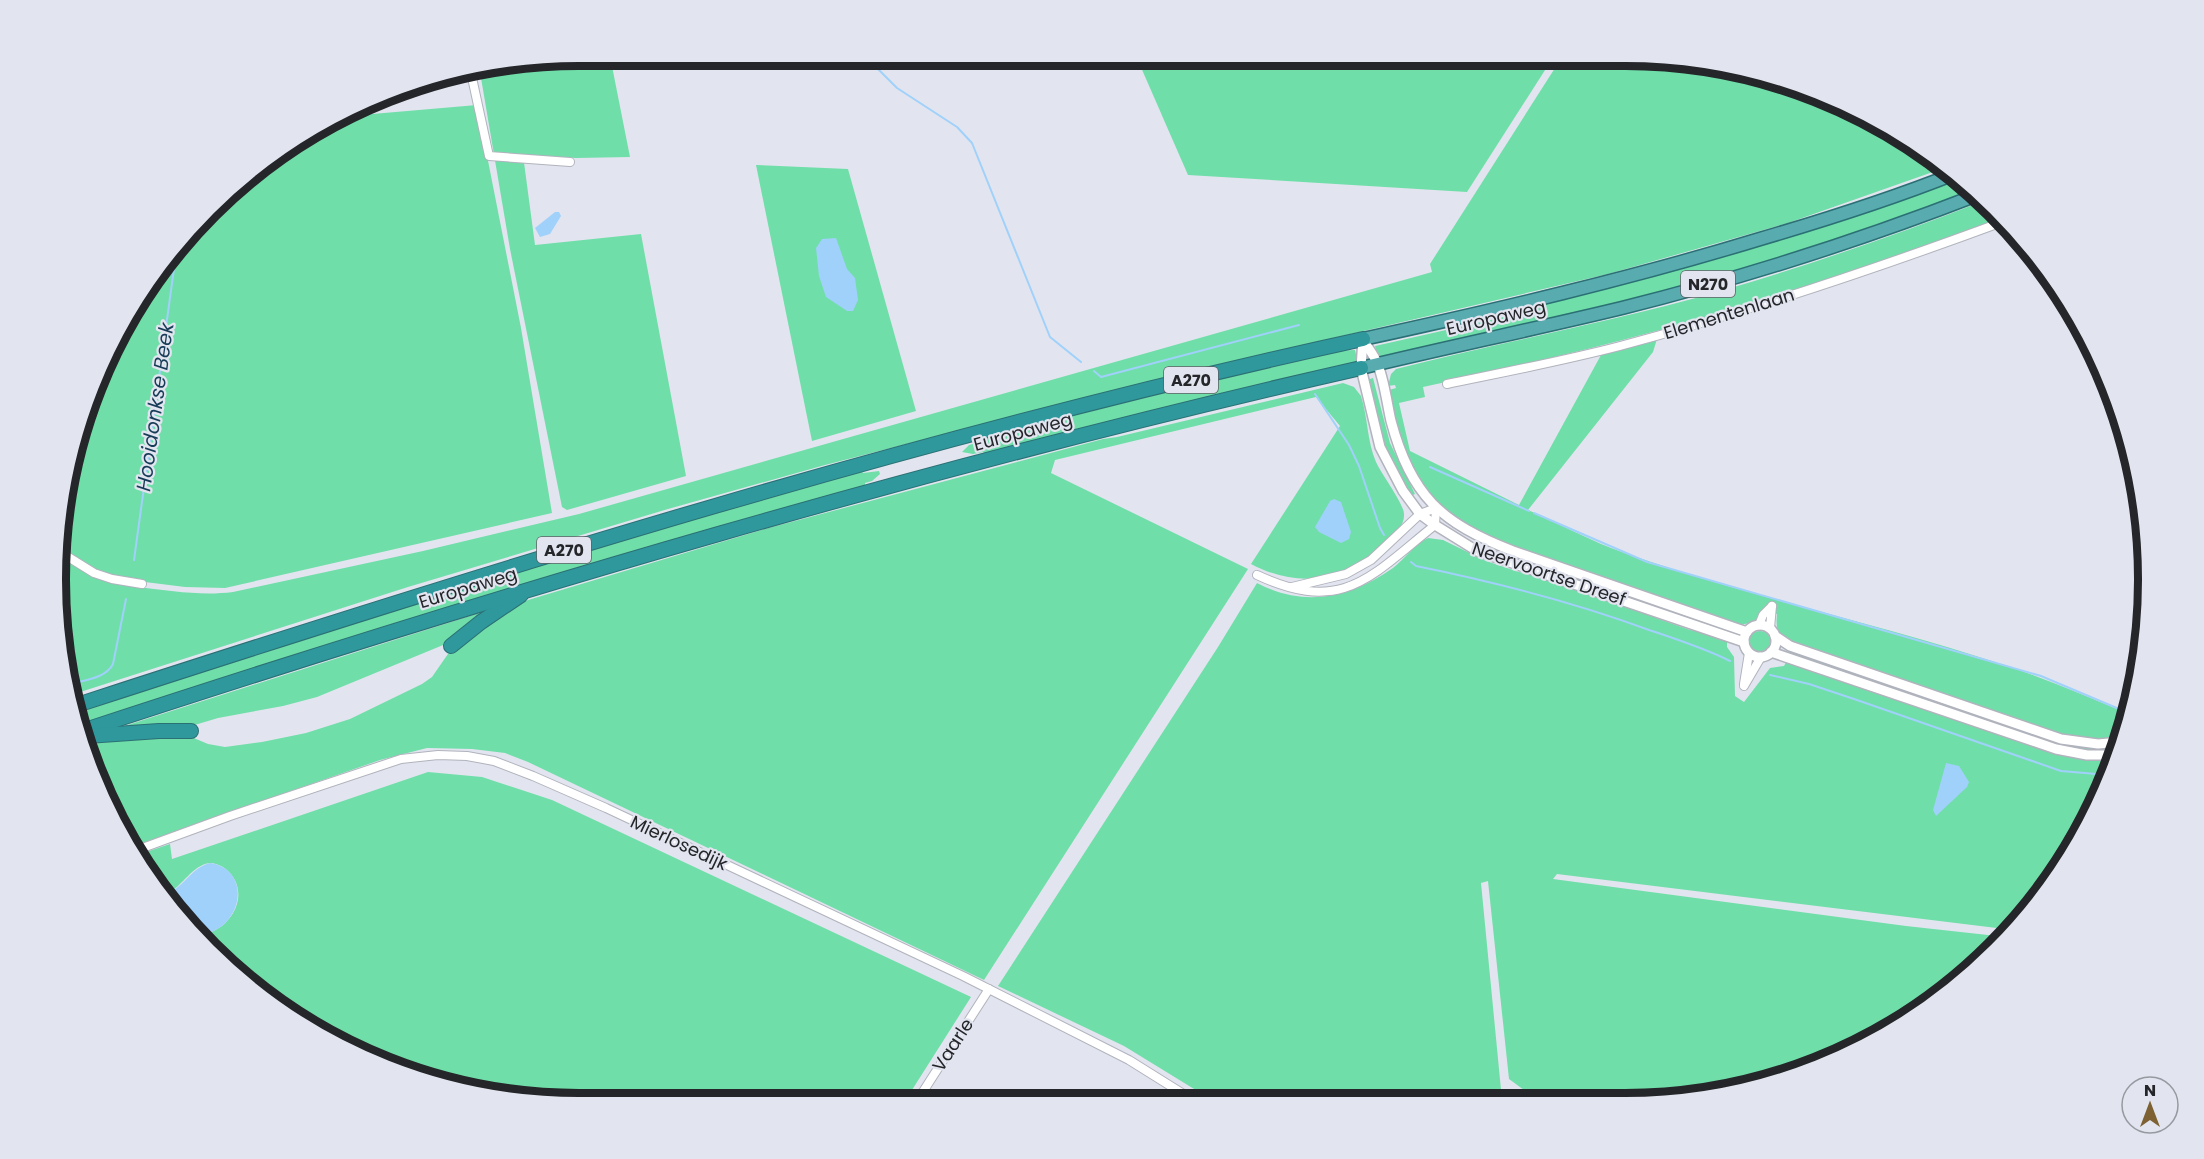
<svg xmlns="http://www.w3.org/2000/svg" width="2204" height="1159" font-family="Poppins,sans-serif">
  <rect width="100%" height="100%" fill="#e2e5ef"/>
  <!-- green -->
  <g fill="#70dea9">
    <polygon points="579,56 610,56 630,157 576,158 523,155 535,245 641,234 686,476 567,510 562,507 510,249 480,72"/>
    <polygon points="1136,56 1554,56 1467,192 1188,175"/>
    <path d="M1562,57H1658L1760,73L1857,110L1947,167L1788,223L1608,274L1158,379L825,465L668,509L408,587L74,694L60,648L57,546L73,444L144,289L260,164L349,116L477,105L521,328L552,513L225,588L185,587L145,582L139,587C170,591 202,596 233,592L423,551L579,514L1432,272L1430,264Z"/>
    <polygon points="756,165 848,169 916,411 812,441"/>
    <path d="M1958,177L1972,191C1879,224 1787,257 1692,283C1588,312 1483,334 1378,358L1375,346L1508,316L1530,307L1655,275Z"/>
    <path d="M1983,201L2003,219C1815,292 1620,345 1423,387L1425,397L1399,403L1410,451L1519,505L1601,355L1657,339L1653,352L1528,510C1556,522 1583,537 1611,548C1739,595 1874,622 2004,665C2047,679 2089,697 2131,715L2121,741L2104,743L2065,738L1786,642C1776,634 1776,625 1777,614L1763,611L1754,622L1740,625C1696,610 1653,596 1610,581C1551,562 1453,536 1419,481C1402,453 1396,422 1389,390L1396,388L1395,385L1388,386L1391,374L1396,369C1514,339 1634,318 1751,282C1829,258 1907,231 1983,201Z"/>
    <polygon points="1355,350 1358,363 985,454 983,452 973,454 962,452 969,445 979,442 978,439 1114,403 1334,351"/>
    <path d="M1373,378L1390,443L1415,494L1411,496C1385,458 1378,423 1367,380Z"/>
    <path d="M1343,383L1354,387L1361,396C1368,418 1367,441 1376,462C1382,475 1404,504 1404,514C1405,525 1395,533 1388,541C1349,581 1300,590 1251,564L1340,426L1316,397L1055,460L1051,473L1248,569L984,980L528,762L505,753L472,749L427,748L380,760L134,846L109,811L88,740L189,736L208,744L225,747L262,742L306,733L350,719L422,684L432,677L450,651L505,610L528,600L765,529L1103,439L1117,437Z"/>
    <polygon points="861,470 863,473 879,471 880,474 872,481 865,483 865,486 83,725 78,708 380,610"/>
    <path d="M1428,538L1443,540L1486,561L1519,572L1545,576L1631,605L1656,618L1690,630L1713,633L1727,639V647L1734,657L1735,696L1744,702L1770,668L1784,666L1787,660L2049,748L2115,757L2094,812L2019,925L2013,930L1557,874L1553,879L1906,926L2006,937L1943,995L1825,1064L1693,1099H1536L1509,1079L1488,881L1481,883L1502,1100H1212L1124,1046L998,986L1218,647L1257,583C1305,608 1350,598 1393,568C1405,559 1414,544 1428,538Z"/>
    <polygon points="1517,557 1529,560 1731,628 1729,634 1516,562"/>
    <polygon points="495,608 448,643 317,697 283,706 218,718 188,727 115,729"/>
    <circle cx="1760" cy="642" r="11"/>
    <polygon points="1790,649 2062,741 2119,745 2117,752 2071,750 1788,655"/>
    <path d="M428,772L482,777L552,800L971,997L905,1101L546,1102L444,1086L347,1049L209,950L199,937C209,933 221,929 228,920C243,903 242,880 223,867C219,865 214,863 210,863C192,865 183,886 168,893L140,854L170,844L172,859Z"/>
  </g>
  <!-- water -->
  <g fill="#a0d1fa">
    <polygon points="555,212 559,212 561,216 550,234 540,237 535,228"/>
    <polygon points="836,238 847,269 855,278 858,300 853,311 847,311 826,297 819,276 816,248 822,239"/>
    <polygon points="1334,499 1341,502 1351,532 1349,539 1341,543 1319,532 1315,527 1330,501"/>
    <polygon points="1946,763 1959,766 1969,782 1967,787 1936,816 1933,810"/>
    <path d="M210,863C239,867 246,898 228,920C221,929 209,933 199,937L168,893C185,886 191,868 210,863Z"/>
  </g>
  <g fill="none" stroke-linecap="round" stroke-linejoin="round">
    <!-- stream -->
    <g stroke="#a0d1fa" stroke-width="2">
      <polyline points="865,56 897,88 957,127 972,143 1050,337 1081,362"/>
      <polyline points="1094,371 1101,377 1299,325"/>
      <polyline points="1315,394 1349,445 1359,466 1380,528 1384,535"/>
      <polyline points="1430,467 1529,511"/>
      <polyline points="1534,513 1647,562 2041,676 2131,714"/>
      <polyline points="134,560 176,254"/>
      <path d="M1411,562L1416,566C1495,582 1573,602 1649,630C1676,639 1704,648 1730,661"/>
      <polyline points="1770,675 1809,684 1854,699 2061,771 2108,775"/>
      <path d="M71,684C85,680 106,678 113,664L126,599"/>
    </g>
    <!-- minor casing -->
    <g stroke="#b1b3bd" stroke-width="10">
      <g id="minor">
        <polyline points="471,73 489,156 570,162"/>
        <path d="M1447,384C1505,372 1563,361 1620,346C1751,311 1878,268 2005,221"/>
        <polyline points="57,550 94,573 112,579 142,584"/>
        <path d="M1257,575C1343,615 1370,577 1435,525L1436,508L1420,514L1371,560L1346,574L1292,587"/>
        <polyline points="1759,625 1763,615 1772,606"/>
        <polyline points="1770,628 1772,606"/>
        <polyline points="1744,684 1749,653"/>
        <polyline points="1744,686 1761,657"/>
        <polyline points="137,850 230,816 401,759 438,755 467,756 494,761 533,776 606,808 963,976 1129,1060 1193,1100"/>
        <polyline points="917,1101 989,989"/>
      </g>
    </g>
    <!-- tertiary casing -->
    <g stroke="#b1b3bd" stroke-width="12">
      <g id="tertiary">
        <polyline points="1363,339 1361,368 1380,447 1403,491 1420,514 1435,525 1477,551 1744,642"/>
        <path d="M1363,339C1367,347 1374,355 1377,363C1384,378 1387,404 1391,421C1411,496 1441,523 1513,551L1747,632"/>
        <circle cx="1760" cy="641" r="16"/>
        <polyline points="1775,636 1790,646 2061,739 2098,744 2120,742"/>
        <polyline points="1771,652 2056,749 2087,755 2116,755"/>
      </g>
    </g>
    <!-- trunk casing -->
    <g stroke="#2b7074" stroke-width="15">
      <g id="trunk">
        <path d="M1363,339C1496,310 1629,279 1760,239C1825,220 1891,199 1954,174"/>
        <path d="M1361,368C1448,347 1535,329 1622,308C1742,278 1861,240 1977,195"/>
      </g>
    </g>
    <!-- motorway casing -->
    <g stroke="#2b7074" stroke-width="16">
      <g id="motorway">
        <polyline points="451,646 481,622 521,595"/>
        <path d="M77,705C501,567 927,434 1363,339"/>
        <path d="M85,730C505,592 929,466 1361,368"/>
        <polyline points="87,736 159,731 191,731"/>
      </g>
    </g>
    <!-- minor -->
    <use href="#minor" stroke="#fff" stroke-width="8"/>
    <!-- tertiary -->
    <use href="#tertiary" stroke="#fff" stroke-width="9"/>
    <!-- trunk -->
    <use href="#trunk" stroke="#58acb0" stroke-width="12"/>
    <!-- motorway -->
    <use href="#motorway" stroke="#2e989c" stroke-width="14"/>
  </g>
  <g text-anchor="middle" stroke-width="4.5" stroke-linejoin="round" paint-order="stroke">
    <!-- shield labels -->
    <g fill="#e2e5ef" stroke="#5e5f65" stroke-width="1.5">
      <rect x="1681" y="271" width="54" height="26" rx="4.5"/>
      <rect x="1164" y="367" width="54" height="26" rx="4.5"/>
      <rect x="537" y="537" width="54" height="26" rx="4.5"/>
    </g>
    <g font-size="16" font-weight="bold" fill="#25262a">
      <text x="1708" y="290">N270</text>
      <text x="1191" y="386">A270</text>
      <text x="564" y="556">A270</text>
    </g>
    <!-- street labels -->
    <g font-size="18" fill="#25262a" stroke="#e2e5ef">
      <text transform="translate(1729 314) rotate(-17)" y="6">Elementenlaan</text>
      <text transform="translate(1496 318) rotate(-13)" y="6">Europaweg</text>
      <text transform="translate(1023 432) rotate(-15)" y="6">Europaweg</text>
      <text transform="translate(1549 574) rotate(19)" y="6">Neervoortse Dreef</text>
      <text transform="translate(468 588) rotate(-17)" y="6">Europaweg</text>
      <text transform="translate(679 843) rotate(25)" y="6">Mierlosedijk</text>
      <text transform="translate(953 1045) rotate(-57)" y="6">Vaarle</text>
    </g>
    <!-- water labels -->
    <g font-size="20" font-style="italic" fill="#173c57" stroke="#e2e5ef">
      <text transform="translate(155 407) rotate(-82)" y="7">Hooidonkse Beek</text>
    </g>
  </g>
  <!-- crop -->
  <path d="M0 0H2204V1159H0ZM579 66H1625A513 513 0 0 1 2138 579V580A513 513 0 0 1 1625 1093H579A513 513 0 0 1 66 580V579A513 513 0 0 1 579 66Z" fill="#e2e5ef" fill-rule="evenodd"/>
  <path fill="none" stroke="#25262a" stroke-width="8" d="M579 66H1625A513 513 0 0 1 2138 579V580A513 513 0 0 1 1625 1093H579A513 513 0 0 1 66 580V579A513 513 0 0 1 579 66Z"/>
  <!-- north arrow -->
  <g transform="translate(2150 1105)"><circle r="28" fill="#e2e5ef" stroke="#9699a0" stroke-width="1.5"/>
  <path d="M0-4.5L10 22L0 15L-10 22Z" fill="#7d6133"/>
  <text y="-9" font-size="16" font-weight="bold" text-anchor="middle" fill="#25262a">N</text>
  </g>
</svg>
